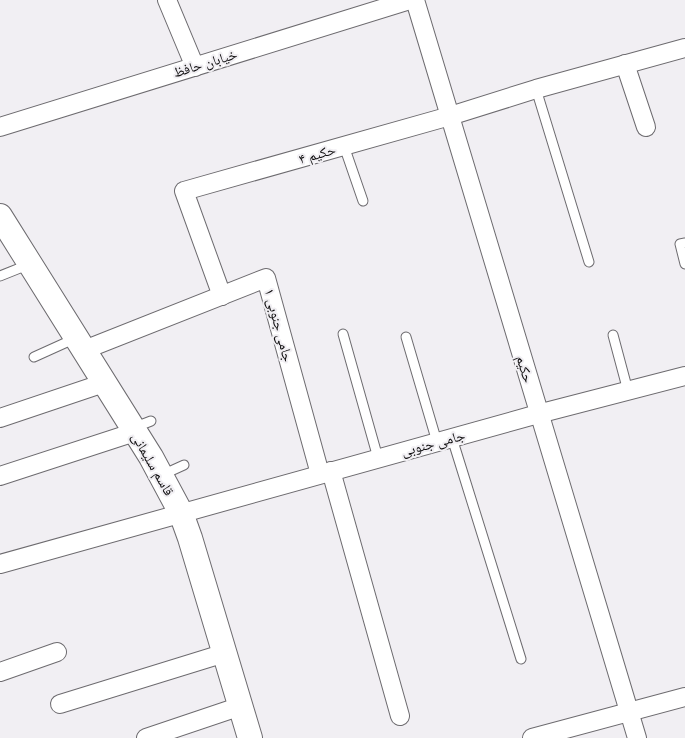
<svg xmlns="http://www.w3.org/2000/svg" width="685" height="738" font-family="Montserrat,'Noto Naskh Arabic',sans-serif">
  <rect width="100%" height="100%" fill="#f1eff3"/>
  <g fill="none" stroke-linecap="round" stroke-linejoin="round">
    <!-- lane casing -->
    <g stroke="#6d6b6f" stroke-width="11">
      <g id="lane">
        <polyline points="536,89 589,262"/>
        <polyline points="344,146 363,201"/>
        <polyline points="685,243 680,244 685,264"/>
        <polyline points="0,276 30,264"/>
        <polyline points="343,334 378,458"/>
        <polyline points="613,335 628,391"/>
        <polyline points="406,337 437,442"/>
        <polyline points="34,357 76,338"/>
        <polyline points="133,428 151,421"/>
        <polyline points="452,438 521,659"/>
        <polyline points="162,475 184,465"/>
      </g>
    </g>
    <!-- street casing -->
    <g stroke="#6d6b6f" stroke-width="20">
      <g id="street">
        <polyline points="167,0 195,67"/>
        <polyline points="415,0 637,738"/>
        <polyline points="625,64 646,127"/>
        <polyline points="0,127 410,0"/>
        <polyline points="222,296 184,191 450,116 536,89 685,48"/>
        <polyline points="84,350 266,278 320,474"/>
        <polyline points="0,418 104,383"/>
        <polyline points="331,471 400,716"/>
        <polyline points="0,476 135,432"/>
        <polyline points="0,564 538,414 685,376"/>
        <polyline points="0,672 57,652"/>
        <polyline points="60,704 225,653"/>
        <polyline points="146,738 241,706"/>
        <polyline points="532,738 685,697"/>
      </g>
    </g>
    <!-- secondary casing -->
    <g stroke="#6d6b6f" stroke-width="26">
      <polyline id="secondary" points="0,216 151,457 181,513 190,538 250,738"/>
    </g>
    <!-- lane -->
    <use href="#lane" stroke="#fff" stroke-width="9"/>
    <!-- street -->
    <use href="#street" stroke="#fff" stroke-width="18"/>
    <!-- secondary -->
    <use href="#secondary" stroke="#fff" stroke-width="24"/>
  </g>
  <g text-anchor="middle" stroke-width="4" stroke-linejoin="round" paint-order="stroke">
    <!-- street labels -->
    <g font-size="14" fill="#0d0c0d" stroke="#f1eff3">
      <text transform="translate(205 63) rotate(-17)" y="5">خیابان حافظ</text>
      <text transform="translate(317 154) rotate(-16)" y="5">حکیم ۴</text>
      <text transform="translate(279 325) rotate(75)" y="5">جامی جنوبی ۱</text>
      <text transform="translate(525 369) rotate(73)" y="5">حکیم</text>
      <text transform="translate(433 443) rotate(-15)" y="5">جامی جنوبی</text>
      <text transform="translate(153 464) rotate(60)" y="5">قاسم سلیمانی</text>
    </g>
  </g>
</svg>
